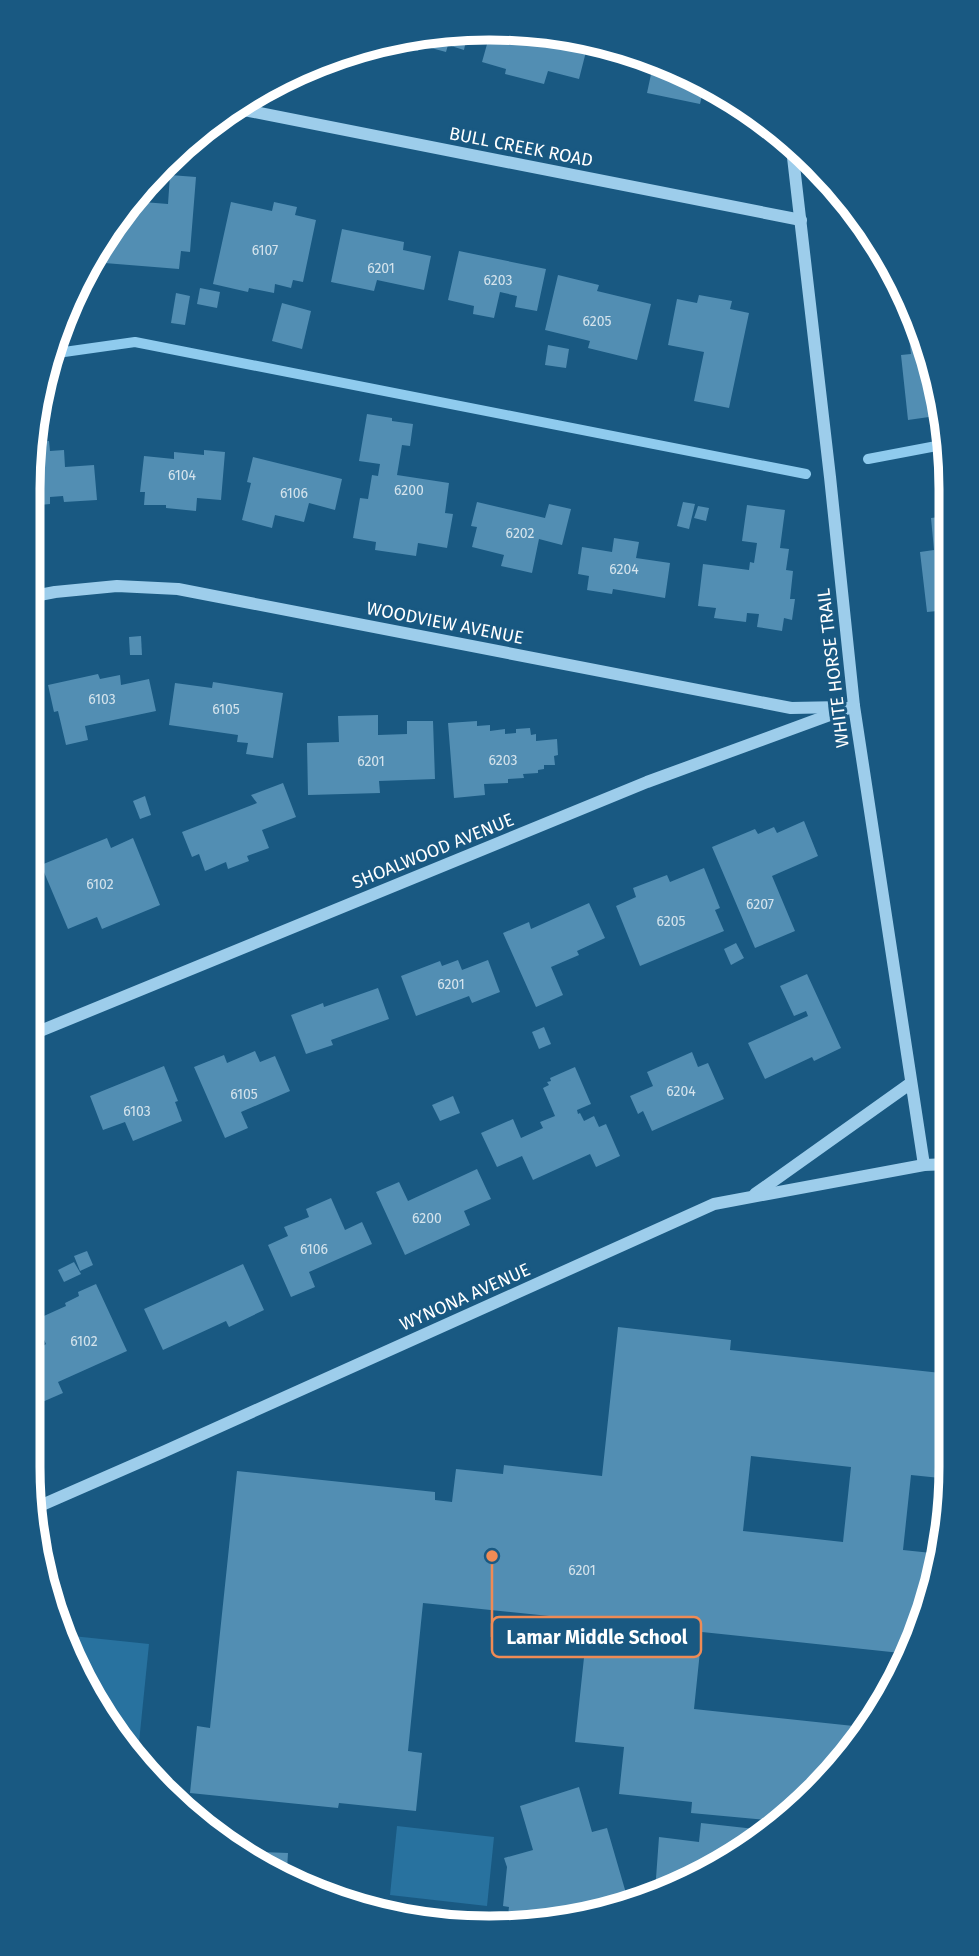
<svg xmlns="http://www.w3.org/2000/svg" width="979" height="1956" font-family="'Fira Sans',sans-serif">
  <rect width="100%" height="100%" fill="#195982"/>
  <!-- green -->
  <g fill="#28729f">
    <polygon points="63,1635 149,1644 137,1762 124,1748"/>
    <polygon points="397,1826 494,1837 487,1906 390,1895"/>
  </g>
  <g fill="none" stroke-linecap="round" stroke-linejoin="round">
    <!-- stream -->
    <g stroke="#8fcbee" stroke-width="10">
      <polyline points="50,354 135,342 806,474"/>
      <polyline points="868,459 947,444"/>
    </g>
  </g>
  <!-- building -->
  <g fill="#528eb3" fill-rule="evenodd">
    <polygon points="519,29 540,32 539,34 549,37 549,34 589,40 579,79 548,71 544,84 505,74 506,69 482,62 491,30"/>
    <polygon points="468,31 464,50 448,45 446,52 420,45 418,51 383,43 429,32"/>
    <polygon points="621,48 693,75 705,83 700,104 647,93 653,65 619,57"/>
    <polygon points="170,175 196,177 190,252 181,251 179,269 92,262 92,258 123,209 131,201 168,204"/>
    <polygon points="231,202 272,211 274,202 297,207 295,215 316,220 303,282 293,280 291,288 275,284 274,293 249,288 248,292 213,284"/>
    <polygon points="342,229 404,242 403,250 431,256 424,290 377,280 374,291 331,282"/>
    <polygon points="459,251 546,269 537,311 515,307 517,296 500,292 494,318 473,314 474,306 448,300"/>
    <polygon points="884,258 895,277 881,274"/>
    <polygon points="558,275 599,285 597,291 651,304 637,360 588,348 590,341 545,330"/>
    <polygon points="200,288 220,292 217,308 197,304"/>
    <polygon points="176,293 190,296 185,325 171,323"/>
    <polygon points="699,295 732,301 730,309 749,313 729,408 694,401 704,352 668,345 677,299 697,303"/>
    <polygon points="282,303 311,311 302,349 272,341"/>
    <polygon points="915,312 943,415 908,420 901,355 911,354 906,313"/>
    <polygon points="548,345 569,349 566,368 545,365"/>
    <polygon points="367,414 392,418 392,421 413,424 410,446 402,445 397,475 449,483 445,513 453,514 447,548 418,543 416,556 375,550 376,542 353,538 360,498 368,499 372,475 378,476 380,464 359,461"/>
    <polygon points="49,441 50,451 64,450 65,467 94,465 97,500 64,502 63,496 50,497 50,504 29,506 29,460 32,443"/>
    <polygon points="204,450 225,452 221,500 197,498 196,511 166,508 166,505 144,505 145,492 140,492 144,456 174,459 174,452 204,455"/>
    <polygon points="253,457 342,479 335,510 309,503 304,522 275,515 272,528 242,520 251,483 247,482"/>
    <polygon points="477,502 545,518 549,504 571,509 562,545 539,539 532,573 501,566 504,555 472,547 477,527 471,526"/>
    <polygon points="683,502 695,504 689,529 677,526"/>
    <polygon points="747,505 785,510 780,548 789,549 786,570 793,571 790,599 795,599 792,620 784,618 782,631 757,627 759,614 747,613 746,622 714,618 716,608 698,606 703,564 749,570 750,562 754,563 757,543 742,541"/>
    <polygon points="698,506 709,508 706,521 694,518"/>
    <polygon points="947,516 948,610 927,612 920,552 934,550 931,518"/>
    <polygon points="614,538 639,542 636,558 670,563 665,598 613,589 612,594 587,590 589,576 578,574 582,547 612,552"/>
    <polygon points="141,636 142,655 130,655 129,637"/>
    <polygon points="98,674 100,679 120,675 121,685 149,679 156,711 85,726 88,740 66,745 58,711 54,712 48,685"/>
    <polygon points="213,682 283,693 273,758 246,754 248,743 237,742 238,735 169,725 175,683 212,688"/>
    <polygon points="378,715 378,735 407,734 407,721 433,721 435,779 379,781 380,793 308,795 307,743 339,742 338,716"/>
    <polygon points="477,721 477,726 490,725 490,731 505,729 505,734 516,733 516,729 530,728 531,735 536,734 536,741 557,739 558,755 554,756 555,765 544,765 544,769 538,770 538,773 523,774 524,778 508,779 508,783 484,784 485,795 454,798 448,723"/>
    <polygon points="29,722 38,753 29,756"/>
    <polygon points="283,783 296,817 262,830 269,848 247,856 249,861 228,869 226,862 205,871 199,854 192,857 182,832 257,803 251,795"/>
    <polygon points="145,796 151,815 140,819 133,801"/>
    <polygon points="804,821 818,856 772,876 795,931 755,948 712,847 755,829 758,834 774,827 777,833"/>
    <polygon points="107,838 111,848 133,838 160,905 102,929 97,917 68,929 41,865"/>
    <polygon points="704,868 720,908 715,910 724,931 640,966 616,906 636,897 633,888 667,875 670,882"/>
    <polygon points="589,903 605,938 577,951 579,955 551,967 563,995 536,1007 503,933 529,922 531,929"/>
    <polygon points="29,919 38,943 28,947"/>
    <polygon points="736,943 744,958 731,965 724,949"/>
    <polygon points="458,960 462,970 488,960 500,992 472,1003 469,996 416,1016 401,976 440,961 442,966"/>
    <polygon points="807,974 841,1048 814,1061 812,1057 765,1079 748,1043 808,1016 806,1011 794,1016 780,986"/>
    <polygon points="378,988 389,1019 331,1040 333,1045 306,1054 291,1015 323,1003 324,1007"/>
    <polygon points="544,1027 551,1044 539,1049 532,1032"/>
    <polygon points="255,1051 260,1062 275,1056 290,1091 241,1112 248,1128 225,1138 194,1067 224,1055 227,1063"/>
    <polygon points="692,1052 698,1067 708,1063 724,1099 652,1131 643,1111 638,1114 630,1096 653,1086 647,1072"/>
    <polygon points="164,1066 178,1101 175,1102 182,1121 133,1141 125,1122 103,1130 90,1096"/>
    <polygon points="575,1067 591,1104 577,1110 578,1114 580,1113 584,1121 594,1116 599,1127 606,1124 620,1156 596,1167 590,1154 533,1180 522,1156 497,1167 481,1133 513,1119 521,1138 543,1128 540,1122 555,1116 543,1088 549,1085 547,1082 551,1081 550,1078"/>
    <polygon points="453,1096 460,1113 440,1121 432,1105"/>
    <polygon points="28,1131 42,1137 30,1165 37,1168 29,1185 43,1191 28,1224"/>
    <polygon points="477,1169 491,1199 464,1211 470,1225 405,1255 376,1192 399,1182 408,1201"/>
    <polygon points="331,1198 345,1230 362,1222 372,1244 309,1272 315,1287 291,1297 268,1245 288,1236 284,1227 309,1217 306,1209"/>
    <polygon points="87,1251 93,1265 80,1271 74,1256"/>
    <polygon points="74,1262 81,1274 64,1282 58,1270"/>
    <polygon points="243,1264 264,1310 229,1327 226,1321 163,1350 144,1309"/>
    <polygon points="96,1284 127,1351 58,1382 63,1393 40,1403 28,1377 28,1344 38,1339 42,1347 46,1344 35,1320 66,1306 65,1303 79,1296 78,1292"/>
    <path d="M618,1327L731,1340L730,1350L950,1374V1479L911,1475L903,1550L941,1554L935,1586L910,1654L702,1632L694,1709L863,1727L816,1793L776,1821L691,1813L692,1802L619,1794L624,1747L575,1742L588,1620L423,1603L408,1751L422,1753L416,1811L339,1803L338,1808L190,1793L197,1726L210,1728L237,1471L435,1492V1500L452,1502L456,1469L503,1474L504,1465L602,1476ZM751,1456L851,1467L843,1542L743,1531Z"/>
    <polygon points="579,1787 592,1832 607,1828 628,1900 549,1924 507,1923 509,1907 503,1906 507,1867 504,1858 533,1850 520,1806"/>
    <polygon points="701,1823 764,1830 694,1880 655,1892 659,1837 699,1842"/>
    <polygon points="262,1852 288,1853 287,1870 261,1867"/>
  </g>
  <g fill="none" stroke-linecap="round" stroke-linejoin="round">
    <!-- minor -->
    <g stroke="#9dcdeb" stroke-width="12">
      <polyline points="234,108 801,220"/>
      <polyline points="791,140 830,477 854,706 924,1165"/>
      <polyline points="29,597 55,592 117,586 178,589 791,708 843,707"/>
      <polyline points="28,1036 647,782 854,706"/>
      <polyline points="755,1194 911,1083"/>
      <polyline points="35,1508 163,1452 714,1204 924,1165 949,1164"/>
    </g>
  </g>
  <g text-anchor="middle" stroke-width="6" stroke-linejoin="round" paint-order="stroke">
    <!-- number labels -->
    <g font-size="14" fill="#d4e3ec">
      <text x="265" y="255">6107</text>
      <text x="381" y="273">6201</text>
      <text x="498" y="285">6203</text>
      <text x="597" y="326">6205</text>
      <text x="182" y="480">6104</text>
      <text x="409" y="495">6200</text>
      <text x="294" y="498">6106</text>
      <text x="520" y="538">6202</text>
      <text x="624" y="574">6204</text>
      <text x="102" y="704">6103</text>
      <text x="226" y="714">6105</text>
      <text x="503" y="765">6203</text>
      <text x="371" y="766">6201</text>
      <text x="100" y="889">6102</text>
      <text x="760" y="909">6207</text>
      <text x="671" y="926">6205</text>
      <text x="451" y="989">6201</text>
      <text x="681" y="1096">6204</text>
      <text x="244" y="1099">6105</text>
      <text x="137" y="1116">6103</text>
      <text x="427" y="1223">6200</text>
      <text x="314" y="1254">6106</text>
      <text x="84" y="1346">6102</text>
      <text x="582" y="1575">6201</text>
    </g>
    <!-- street labels -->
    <g font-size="18" fill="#fff" stroke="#195982">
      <text transform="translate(521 147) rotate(11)" y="6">BULL CREEK ROAD</text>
      <text transform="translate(445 623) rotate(11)" y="6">WOODVIEW AVENUE</text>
      <text transform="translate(833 668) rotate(-97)" y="6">WHITE HORSE TRAIL</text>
      <text transform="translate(433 851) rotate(-22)" y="6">SHOALWOOD AVENUE</text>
      <text transform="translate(465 1297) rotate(-24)" y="6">WYNONA AVENUE</text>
    </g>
  </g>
  <!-- crop -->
  <path d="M0 0H979V1956H0ZM489 40H490A449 449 0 0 1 939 489V1467A449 449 0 0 1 490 1916H489A449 449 0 0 1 40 1467V489A449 449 0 0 1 489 40Z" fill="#195982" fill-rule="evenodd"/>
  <path fill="none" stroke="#fff" stroke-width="9" d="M489 40H490A449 449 0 0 1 939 489V1467A449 449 0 0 1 490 1916H489A449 449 0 0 1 40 1467V489A449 449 0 0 1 489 40Z"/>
  <!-- callouts -->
  <path fill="none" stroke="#ef8b55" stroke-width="2.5" d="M492 1556L492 1637"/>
  <circle fill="#ef8b55" stroke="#195982" stroke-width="2.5" cx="492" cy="1556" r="7"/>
  <rect fill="#195982" stroke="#ef8b55" stroke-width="2.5" x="492" y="1617" width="209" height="40" rx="7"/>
  <g font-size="19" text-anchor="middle" font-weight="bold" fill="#fff">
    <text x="597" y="1644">Lamar Middle School</text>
  </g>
</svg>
